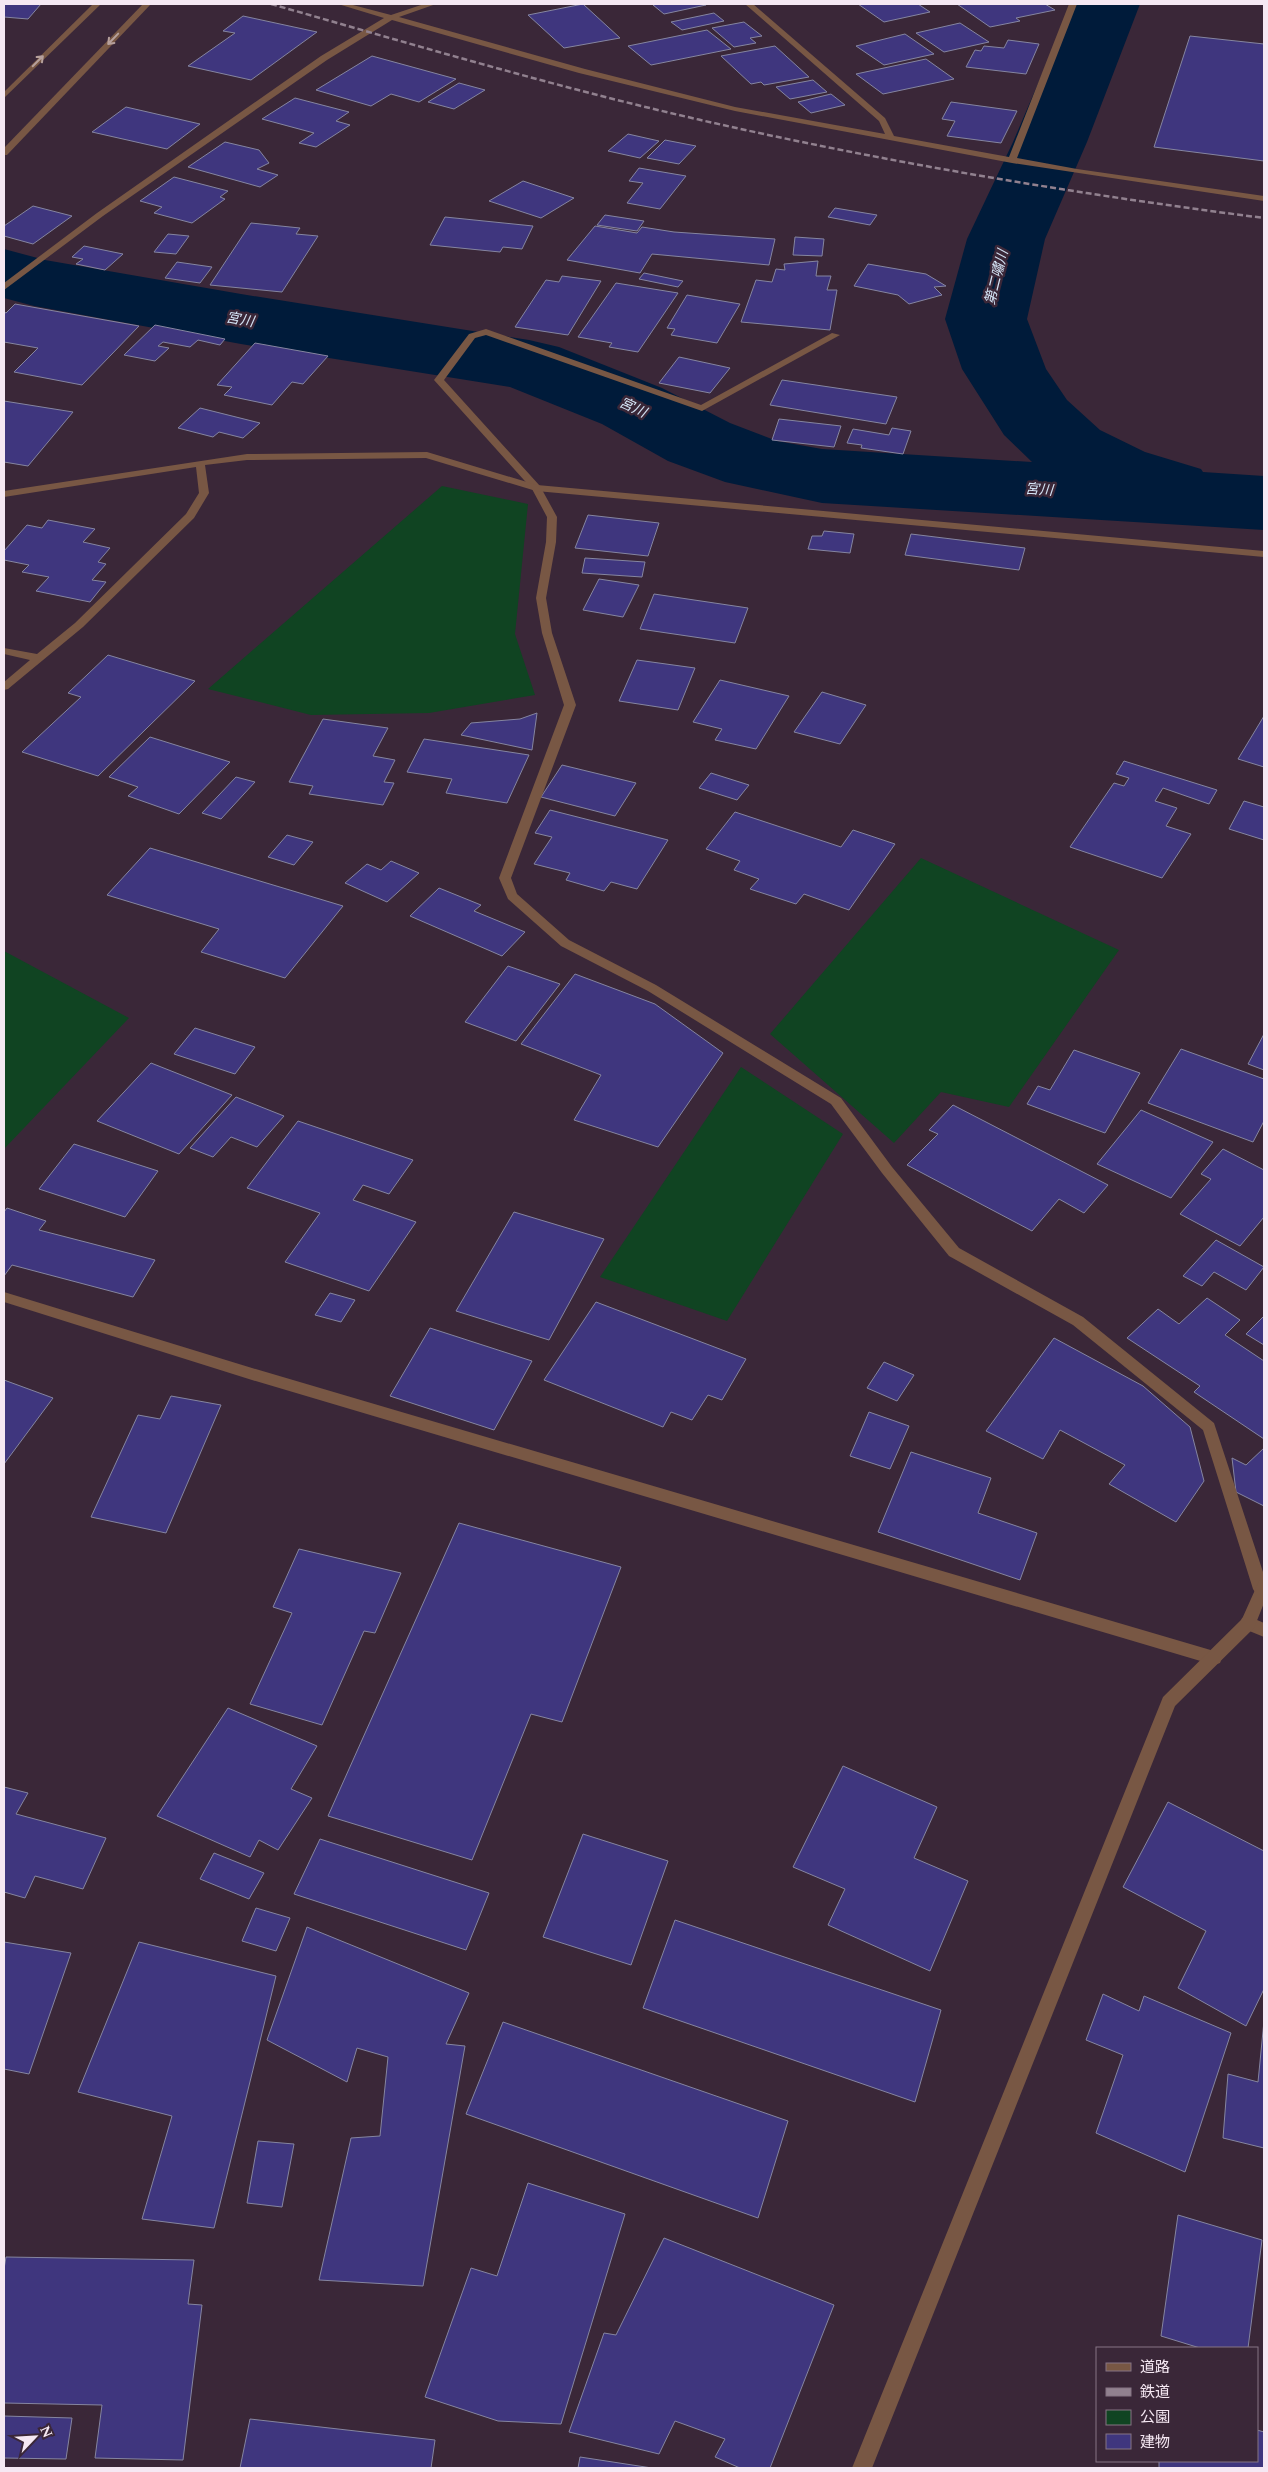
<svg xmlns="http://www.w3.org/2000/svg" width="1268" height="2472" font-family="Spectral,'Noto Sans JP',serif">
  <rect width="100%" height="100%" fill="#3a2738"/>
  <!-- green -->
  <g fill="#104422">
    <polygon points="442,486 528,504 515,634 535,695 429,713 311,715 208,689"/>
    <polygon points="921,858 1119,950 1009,1107 941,1092 894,1143 770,1034"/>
    <polygon points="4,951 129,1018 4,1149"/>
    <polygon points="741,1067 843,1134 727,1321 600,1277"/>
  </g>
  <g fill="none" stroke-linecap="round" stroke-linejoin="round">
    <!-- river -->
    <polygon fill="#001b3a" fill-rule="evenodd" points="1072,4 1140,4 1087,142 1045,239 1027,319 1046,369 1067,400 1100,430 1145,452 1201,469 1203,472 1264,476 1264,530 822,503 725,482 668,461 602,424 510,387 241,344 34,306 4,298 4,249 45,260 241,294 529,340 559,347 662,388 730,423 777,441 822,449 1032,462 1004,435 962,369 945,319 967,239 1013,142"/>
  </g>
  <!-- building -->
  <g fill="#3f367e" stroke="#8585a0">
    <polygon points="4,4 41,4 28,19 4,17"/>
    <polygon points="583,4 620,38 564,48 528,15"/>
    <polygon points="658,4 704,4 706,5 664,14 653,5"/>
    <polygon points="858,4 918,4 930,12 884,22"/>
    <polygon points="957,4 1045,4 1055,10 1016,18 1020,21 990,27"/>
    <polygon points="714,13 724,21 682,30 671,22"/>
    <polygon points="243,16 317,32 251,80 188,66 235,33 223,31"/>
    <polygon points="744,22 762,36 750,38 756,43 734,47 712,28"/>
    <polygon points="960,23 989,42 944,52 916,33"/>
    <polygon points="707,30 731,49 651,65 628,46"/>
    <polygon points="905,34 934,54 884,65 856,46"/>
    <polygon points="1190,36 1264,44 1264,161 1154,147"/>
    <polygon points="1008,40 1039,44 1026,74 966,67 975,50 981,51 984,46 1004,48"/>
    <polygon points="775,46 809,77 764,85 761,82 751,84 721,56"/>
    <polygon points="372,56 456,79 419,102 391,94 371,106 316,90"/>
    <polygon points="926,59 954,79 883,94 856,74"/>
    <polygon points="813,80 827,92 790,99 776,87"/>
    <polygon points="459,83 485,90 454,109 428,102"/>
    <polygon points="831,94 845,105 811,113 798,102"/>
    <polygon points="295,98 349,112 336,121 350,125 316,147 299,143 314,133 262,119"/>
    <polygon points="951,102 1017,111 1001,143 947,136 955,121 942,119"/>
    <polygon points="126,107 200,124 167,149 92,132"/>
    <polygon points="628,134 659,141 640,158 608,151"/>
    <polygon points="665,140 696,146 679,164 647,158"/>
    <polygon points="225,142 259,150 269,163 257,169 278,175 260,187 188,167"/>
    <polygon points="639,168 686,176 660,209 627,203 643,183 629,181"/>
    <polygon points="174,177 228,191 220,197 225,199 192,223 154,213 162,207 140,201"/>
    <polygon points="523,181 574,198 541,218 489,201"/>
    <polygon points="33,206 72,216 33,244 4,236 4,226"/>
    <polygon points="835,208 877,215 870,225 828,217"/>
    <polygon points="605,215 644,221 637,231 597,225"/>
    <polygon points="445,217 533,226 522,249 503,247 500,252 430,245"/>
    <polygon points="251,223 300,228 296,234 318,236 282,292 210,285"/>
    <polygon points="595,226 637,233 642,227 674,232 775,239 769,265 652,254 640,273 567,260"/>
    <polygon points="168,234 189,236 176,254 154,252"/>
    <polygon points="795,237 824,239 822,256 793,255"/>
    <polygon points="84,246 123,254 105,270 76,264 83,259 72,257"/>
    <polygon points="818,261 816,276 831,276 827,290 837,290 830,330 741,322 756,280 772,282 776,269 785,270 784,264"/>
    <polygon points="177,262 212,267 200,283 165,278"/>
    <polygon points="868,264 926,274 946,286 934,287 942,295 909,304 898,295 854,286"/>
    <polygon points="644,273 683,281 678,287 639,279"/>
    <polygon points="562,276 601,281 568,335 515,327 546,280 559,282"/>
    <polygon points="616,283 678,293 638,352 609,347 612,343 578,337"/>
    <polygon points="687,295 740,304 717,343 671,335 675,329 667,328"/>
    <polygon points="15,304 139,326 82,385 14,372 38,348 4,342 4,312 6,313"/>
    <polygon points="155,325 225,339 220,345 198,340 190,347 163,342 158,346 169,348 155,361 124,355"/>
    <polygon points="255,343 328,356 303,384 292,382 272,405 224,395 232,387 217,385"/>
    <polygon points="679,357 730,368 710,393 659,383"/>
    <polygon points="782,380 897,397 886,424 770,405"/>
    <polygon points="4,402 4,401 73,412 28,466 4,462"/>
    <polygon points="200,408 260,423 243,438 219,432 213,437 178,428"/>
    <polygon points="779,419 841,426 834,447 772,440"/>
    <polygon points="892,428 911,431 903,454 861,448 862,445 847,443 853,429 889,435"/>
    <polygon points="588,515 659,523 648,556 575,548"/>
    <polygon points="48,520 95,529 83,542 110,548 98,562 106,564 92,580 106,582 90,602 36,591 49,577 22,572 29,565 4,560 4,551 27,525 42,528"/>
    <polygon points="824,531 854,534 850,553 808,549 812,536 822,536"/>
    <polygon points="911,534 1025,548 1019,570 905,555"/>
    <polygon points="585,558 645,562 642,577 582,573"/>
    <polygon points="599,579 639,585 623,617 583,610"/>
    <polygon points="654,594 748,608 735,643 640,629"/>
    <polygon points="108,655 195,681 98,776 22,752 81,697 68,693"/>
    <polygon points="637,660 695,668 678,710 619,701"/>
    <polygon points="720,680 789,696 756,749 715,740 722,729 693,722"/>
    <polygon points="822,692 866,705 840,744 794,732"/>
    <polygon points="537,713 532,750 461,735 471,723 520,719"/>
    <polygon points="1264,716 1264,767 1238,759"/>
    <polygon points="323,719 388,728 373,756 395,760 384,782 394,783 383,805 309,794 313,786 289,782"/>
    <polygon points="150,737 230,762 179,814 128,796 138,787 109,777"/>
    <polygon points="424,739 529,755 507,803 446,793 452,779 407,772"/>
    <polygon points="1124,761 1217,790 1209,804 1163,788 1155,801 1177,808 1166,826 1191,834 1162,878 1070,847 1114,783 1124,786 1129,778 1116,774"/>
    <polygon points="562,765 636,783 615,816 541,797"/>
    <polygon points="711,773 749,785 737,800 699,788"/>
    <polygon points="236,777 255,782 221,819 202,813"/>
    <polygon points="1244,801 1264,807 1264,840 1229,829"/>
    <polygon points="550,810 668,840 637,889 611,882 604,891 566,880 570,873 534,864 552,837 535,833"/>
    <polygon points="735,812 841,847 853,830 895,844 849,910 804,894 796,904 750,889 759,879 734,870 740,861 706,849"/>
    <polygon points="287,835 313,842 294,865 268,857"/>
    <polygon points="150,848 343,906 285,978 201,952 219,929 107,895"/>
    <polygon points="391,861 419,873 387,902 345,883 367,864 381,870"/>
    <polygon points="439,888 481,905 474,911 525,932 502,956 410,916"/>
    <polygon points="508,966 560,984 516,1041 465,1022"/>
    <polygon points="575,974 655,1004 723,1053 658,1147 574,1120 601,1075 521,1044"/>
    <polygon points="195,1028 255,1047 235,1074 174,1054"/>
    <polygon points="1264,1034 1264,1070 1248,1064"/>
    <polygon points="1181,1049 1264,1079 1264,1121 1253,1142 1148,1103"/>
    <polygon points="1074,1050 1140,1073 1105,1133 1027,1104 1038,1086 1050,1090"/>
    <polygon points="151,1063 232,1095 179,1154 97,1121"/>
    <polygon points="236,1097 284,1116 257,1147 231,1137 213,1157 190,1148"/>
    <polygon points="953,1105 1108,1185 1084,1213 1059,1199 1032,1231 907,1165 938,1134 929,1130"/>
    <polygon points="1141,1110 1213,1142 1171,1198 1097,1164"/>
    <polygon points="298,1121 413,1160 389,1194 363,1185 353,1200 416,1222 369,1291 285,1262 320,1213 247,1188"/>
    <polygon points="74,1144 158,1171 125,1217 39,1189"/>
    <polygon points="1223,1149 1264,1170 1264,1217 1240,1246 1180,1214 1211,1179 1201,1174"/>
    <polygon points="7,1208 46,1221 39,1230 155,1260 133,1297 12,1265 4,1276 4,1212"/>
    <polygon points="514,1212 604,1239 549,1340 456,1311"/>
    <polygon points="1216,1240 1264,1267 1246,1290 1214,1272 1202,1286 1183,1276"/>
    <polygon points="330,1293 355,1300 341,1322 315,1315"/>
    <polygon points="1207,1298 1240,1320 1225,1335 1264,1361 1264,1439 1194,1392 1200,1386 1127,1338 1158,1309 1179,1324"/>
    <polygon points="596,1302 746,1359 722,1400 708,1395 692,1420 671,1412 663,1427 544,1380"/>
    <polygon points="1264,1316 1264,1345 1246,1334"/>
    <polygon points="430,1328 532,1361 494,1430 390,1396"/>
    <polygon points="1054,1338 1143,1386 1190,1427 1204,1481 1176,1522 1109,1484 1125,1465 1060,1430 1043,1459 986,1431"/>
    <polygon points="884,1362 914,1375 897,1401 867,1388"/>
    <polygon points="4,1380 53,1398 4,1464"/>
    <polygon points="171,1396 221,1405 166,1533 91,1517 138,1415 160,1419"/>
    <polygon points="869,1412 909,1426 890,1469 850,1456"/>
    <polygon points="1264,1448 1264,1506 1236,1492 1232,1458 1246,1465"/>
    <polygon points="911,1452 991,1478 978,1513 1037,1533 1020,1580 878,1532"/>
    <polygon points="459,1523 621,1567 562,1722 531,1714 472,1860 328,1816"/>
    <polygon points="299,1549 401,1573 375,1633 364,1631 322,1725 250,1704 292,1613 273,1607"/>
    <polygon points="228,1708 317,1746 291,1789 312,1798 278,1850 259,1840 250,1857 157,1816"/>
    <polygon points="843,1766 937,1807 914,1858 968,1881 930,1971 828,1925 845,1889 793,1867"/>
    <polygon points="4,1787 28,1793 16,1814 106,1838 83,1889 35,1876 25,1898 4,1892"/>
    <polygon points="1168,1802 1264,1851 1264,1989 1246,2026 1178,1988 1206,1931 1123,1887"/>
    <polygon points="583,1834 668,1861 631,1965 543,1937"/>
    <polygon points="320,1839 489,1893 466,1950 294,1894"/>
    <polygon points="214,1853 264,1873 249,1899 200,1879"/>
    <polygon points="256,1908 290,1918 276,1951 242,1941"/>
    <polygon points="675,1920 941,2010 915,2102 643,2008"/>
    <polygon points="307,1927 469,1993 446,2044 465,2046 423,2286 319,2280 351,2138 380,2136 388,2057 357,2048 347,2082 267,2040"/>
    <polygon points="4,1942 71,1953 29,2074 4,2069"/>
    <polygon points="139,1942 276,1976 214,2228 142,2219 172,2116 78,2092"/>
    <polygon points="1103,1994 1139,2011 1144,1996 1231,2033 1185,2172 1096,2133 1123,2055 1086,2040"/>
    <polygon points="1264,2021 1264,2148 1223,2138 1228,2074 1258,2082"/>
    <polygon points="503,2022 788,2121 758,2218 466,2114"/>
    <polygon points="258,2141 294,2144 282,2207 247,2203"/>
    <polygon points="528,2183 625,2214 561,2424 498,2421 425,2397 471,2268 497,2276"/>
    <polygon points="1178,2215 1262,2240 1248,2348 1200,2348 1161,2336"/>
    <polygon points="664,2238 834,2305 770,2468 740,2468 715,2457 725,2439 675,2421 659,2454 569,2432 604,2333 616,2335"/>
    <polygon points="6,2257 194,2260 188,2304 202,2305 183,2460 95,2458 102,2405 4,2403 4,2269"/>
    <polygon points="4,2416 72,2418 66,2459 4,2458"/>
    <polygon points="250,2419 435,2440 431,2468 240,2468"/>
    <polygon points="1257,2430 1264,2432 1264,2468 1159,2468 1159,2461 1257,2461"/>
    <polygon points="580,2457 652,2468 578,2468"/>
  </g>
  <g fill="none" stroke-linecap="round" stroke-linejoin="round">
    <!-- service -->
    <polygon fill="#785744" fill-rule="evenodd" points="486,329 701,405 832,333 840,335 702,411 486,335 475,338 444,380 540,486 557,517 556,542 546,598 552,633 576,705 511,878 517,894 569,940 656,985 841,1098 892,1167 959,1248 1083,1317 1214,1423 1264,1575 1264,1594 1256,1594 1253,1589 1203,1430 1073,1325 949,1256 882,1173 831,1104 648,991 561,946 508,899 499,878 564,705 542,633 536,598 546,542 547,517 532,489 434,380 469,334"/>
    <!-- minor -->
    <g fill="#785744" fill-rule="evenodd">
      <polygon points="338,4 349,4 391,15 424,4 436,4 399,17 585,69 735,107 885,134 879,121 745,4 753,4 885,118 894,136 1009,157 1069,4 1077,4 1017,158 1077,169 1264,196 1264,201 1012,163 735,111 579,73 392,20 327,60 103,216 4,290 4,283 97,213 321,56 384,18"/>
      <polygon points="427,452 537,485 1264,551 1264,557 536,491 426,458 247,460 205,465 209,493 194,518 83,627 8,689 4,690 4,682 30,660 4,654 4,648 37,654 75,623 186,514 199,493 196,467 4,497 4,491 247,454"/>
      <polygon points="4,1292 252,1368 1214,1651 1220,1653 1222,1658 1220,1663 1214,1665 252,1380 4,1302"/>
      <polygon points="1248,1616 1264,1623 1264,1637 1242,1628 1240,1623 1242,1618"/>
    </g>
    <!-- tertiary -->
    <g fill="#785744" fill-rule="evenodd">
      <polygon points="93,4 101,4 4,98 4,92"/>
      <polygon points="143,4 151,4 7,155 4,155 4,148"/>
      <polygon points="1264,1580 1264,1603 1254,1628 1175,1706 872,2468 852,2468 1161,1702 1163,1697 1242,1619 1259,1581"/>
    </g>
    <!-- rail -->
    <path stroke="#91818f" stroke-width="2.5" stroke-dasharray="6 3" stroke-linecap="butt" d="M271,4C415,45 559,88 705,121C890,163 1076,194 1264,218"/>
  </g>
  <!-- one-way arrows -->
  <defs><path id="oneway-shaft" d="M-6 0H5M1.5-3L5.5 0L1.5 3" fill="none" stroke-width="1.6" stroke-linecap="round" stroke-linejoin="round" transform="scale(1.25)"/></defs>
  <g stroke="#b6a09c">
    <use href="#oneway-shaft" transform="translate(113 39) rotate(134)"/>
    <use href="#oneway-shaft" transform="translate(38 61) rotate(-45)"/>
  </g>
  <g text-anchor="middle" stroke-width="5" stroke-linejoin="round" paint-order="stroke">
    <!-- far-water labels -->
    <g font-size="14" font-style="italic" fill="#d5e5f7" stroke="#3a2738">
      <text transform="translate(996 277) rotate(-76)" y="5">第二嘯川</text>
      <text transform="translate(240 319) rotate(10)" y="5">宮川</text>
      <text transform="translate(633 407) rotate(25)" y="5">宮川</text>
      <text transform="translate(1039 489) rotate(4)" y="5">宮川</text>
    </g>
  </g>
  <!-- border -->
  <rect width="1268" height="2472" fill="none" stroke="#f5e8f3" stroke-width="10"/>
  <!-- legend -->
  <rect x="1096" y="2347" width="162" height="115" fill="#3a2738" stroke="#857483"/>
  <rect x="1106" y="2363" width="25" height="8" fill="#785744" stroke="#857483"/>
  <text x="1140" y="2372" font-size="15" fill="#f5e8f3">道路</text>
  <rect x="1106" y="2388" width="25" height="8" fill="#91818f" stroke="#857483"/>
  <text x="1140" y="2397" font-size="15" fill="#f5e8f3">鉄道</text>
  <rect x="1106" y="2410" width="25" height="15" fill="#104422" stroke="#857483"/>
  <text x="1140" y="2422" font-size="15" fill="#f5e8f3">公園</text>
  <rect x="1106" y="2434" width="25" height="15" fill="#3f367e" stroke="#857483"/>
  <text x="1140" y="2447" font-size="15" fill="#f5e8f3">建物</text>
  <!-- north arrow -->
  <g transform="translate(35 2437) rotate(65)" stroke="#3a2738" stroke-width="4" paint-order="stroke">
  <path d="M0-4L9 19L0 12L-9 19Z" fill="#f5e8f3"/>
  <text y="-8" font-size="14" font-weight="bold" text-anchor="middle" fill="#f5e8f3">N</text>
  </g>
</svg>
